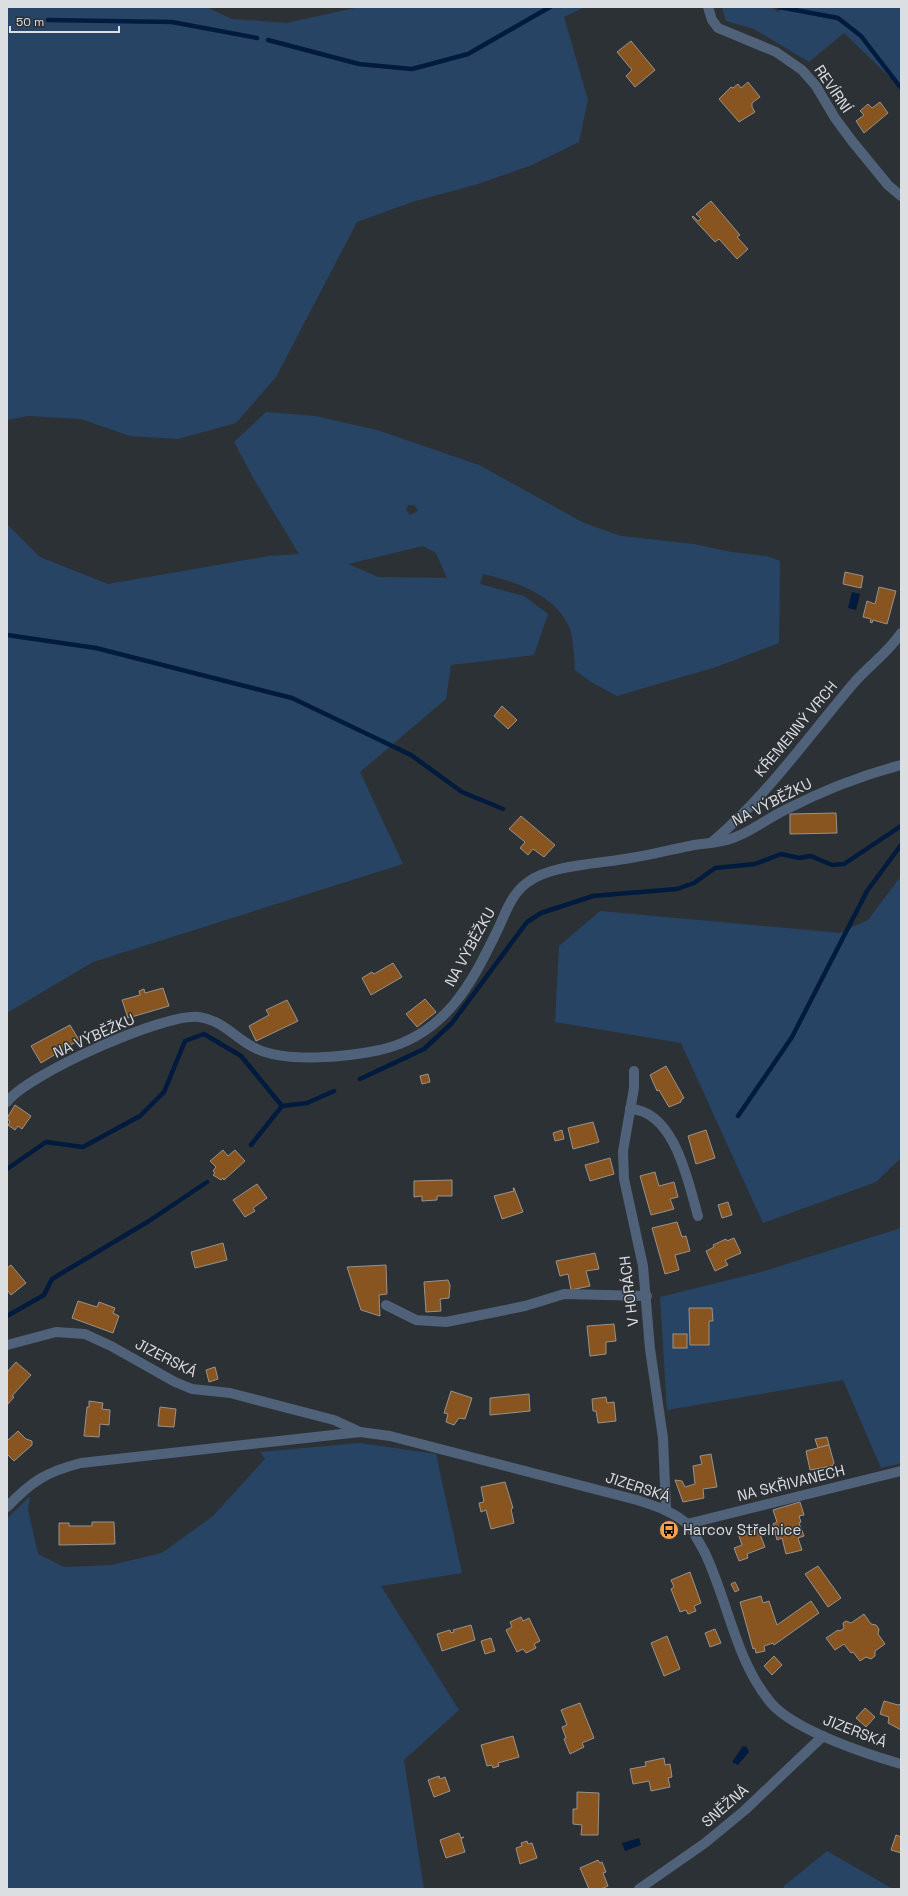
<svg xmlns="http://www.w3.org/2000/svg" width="908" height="1896" font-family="'Space Grotesk',sans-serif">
  <rect width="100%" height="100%" fill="#2c3136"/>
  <!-- green -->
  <g fill="#284465" fill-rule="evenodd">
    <polygon points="7,7 206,7 232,19 287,23 359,7 585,7 564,17 588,100 579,142 532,165 478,184 412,202 357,222 276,377 236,423 178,439 130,436 81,419 28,416 7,420"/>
    <polygon points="722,7 772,7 777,12 786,7 901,7 901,88 844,33 809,62 754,29 726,21"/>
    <path d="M266,412L315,416L377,430L479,465L584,523L621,536L694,544L731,552L767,556L780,561L779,643L716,667L617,696L591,682L575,670C574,659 574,638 569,627C556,595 514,581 483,574L480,584L524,596L548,614L534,655L451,665L446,699L360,772L403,864L93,962L7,1013V524L40,557L108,584L269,556L299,554L255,481L234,442ZM408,505H414L418,511L410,515L406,510ZM423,546L436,553L447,578L378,577L348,564Z"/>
    <polygon points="901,876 901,1158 876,1182 763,1223 681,1043 555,1022 559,946 600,911 840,933 868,920"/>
    <polygon points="901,1228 901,1463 881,1468 843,1380 667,1410 660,1297 761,1272"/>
    <polygon points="360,1443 436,1454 462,1573 381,1586 459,1710 404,1760 424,1889 7,1889 7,1519 30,1496 28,1510 38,1554 64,1567 111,1565 162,1553 213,1516 265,1459 260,1452"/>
    <polygon points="827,1851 893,1889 784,1889 784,1886"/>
  </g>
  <!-- water -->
  <g fill="#001b3e">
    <polygon points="852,592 860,594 856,610 848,608"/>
    <polygon points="743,1746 747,1747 749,1752 738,1765 732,1762"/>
    <polygon points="639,1838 641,1845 625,1851 622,1843"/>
  </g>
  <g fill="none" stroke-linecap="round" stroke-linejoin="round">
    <!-- stream -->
    <g stroke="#001b3e" stroke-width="4.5">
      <polyline points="779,7 838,18 861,36 901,88"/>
      <polyline points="48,20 172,22 257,38"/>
      <polyline points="268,40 359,64 412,69 468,54 550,7"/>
      <polyline points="7,635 96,648 292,698 411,755 462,792 503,809"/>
      <polyline points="360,1079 424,1049 452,1023 527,922 541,913 593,896 677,889 694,883 715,868 755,864 781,854 799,858 811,856 832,865 844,864 901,826"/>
      <polyline points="738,1116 792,1037 867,891 901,845"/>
      <polyline points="251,1145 282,1106"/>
      <polyline points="7,1169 46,1142 83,1147 140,1116 164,1092 185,1041 204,1034 241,1056 282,1106 307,1103 334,1091"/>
      <polyline points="7,1316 44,1295 52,1279 149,1221 207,1182"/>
    </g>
  </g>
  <!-- building -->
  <g fill="#885420" stroke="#99928c">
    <polygon points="631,41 655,70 635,87 626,76 632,70 617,52"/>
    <polygon points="748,82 760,97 752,103 752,107 755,112 739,122 719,99 731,87 733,88 738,84 741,88"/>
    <polygon points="880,102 888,113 864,133 856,121 864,115 860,111 868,104 872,108"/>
    <polygon points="711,201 740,235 737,237 748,249 737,259 719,239 715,242 692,217 693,216 698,221 701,219 696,214"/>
    <polygon points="845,572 863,576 861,588 843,584"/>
    <polygon points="879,587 896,591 887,624 873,620 872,623 870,622 871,619 863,617 867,601 875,604"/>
    <polygon points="502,706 517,720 508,729 494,716"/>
    <polygon points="836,813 837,833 790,834 790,814"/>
    <polygon points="521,816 555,845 544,857 533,849 528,855 520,848 525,842 509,829"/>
    <polygon points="393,963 402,977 371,995 362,978 372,972 374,974"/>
    <polygon points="163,988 169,1006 128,1018 122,1000 140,995 139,991 144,989 145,993"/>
    <polygon points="425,999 436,1012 417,1027 406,1014"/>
    <polygon points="287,1000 298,1021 256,1041 249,1026 269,1015 266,1010"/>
    <polygon points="70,1025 79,1040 41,1063 31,1046"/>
    <polygon points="666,1066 684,1098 681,1100 681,1102 669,1107 659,1090 657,1091 650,1075"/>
    <polygon points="428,1074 430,1082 422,1084 420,1076"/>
    <polygon points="15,1105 31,1116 22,1129 18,1126 15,1130 8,1125 10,1122 7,1118"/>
    <polygon points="593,1122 599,1142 573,1149 568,1128"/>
    <polygon points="562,1130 564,1139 555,1141 553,1133"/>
    <polygon points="706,1130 715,1158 696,1164 688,1136"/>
    <polygon points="223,1150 228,1156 235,1150 245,1161 224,1180 223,1178 221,1180 213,1175 215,1173 213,1171 216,1167 210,1161"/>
    <polygon points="610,1158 614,1174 590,1181 585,1165"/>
    <polygon points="655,1172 659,1186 674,1182 678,1197 670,1199 674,1209 651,1215 640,1176"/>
    <polygon points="452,1180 452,1196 437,1196 437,1200 422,1201 422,1196 414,1197 414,1181"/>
    <polygon points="257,1184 267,1198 253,1208 255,1211 245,1217 233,1200"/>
    <polygon points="513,1188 514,1188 523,1212 502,1219 494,1196 514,1191"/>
    <polygon points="728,1202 732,1215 722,1218 718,1205"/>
    <polygon points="677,1222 682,1237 686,1236 690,1251 675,1255 679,1270 665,1274 652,1228"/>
    <polygon points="734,1238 741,1253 725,1260 728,1265 715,1271 706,1251 714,1247 713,1245 726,1239 727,1241"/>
    <polygon points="223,1243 227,1260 195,1268 191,1252"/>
    <polygon points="595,1253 599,1269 586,1271 590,1286 571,1290 568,1274 560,1276 556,1261"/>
    <polygon points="11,1265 26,1283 11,1295 7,1290 7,1268"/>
    <polygon points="386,1265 387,1294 379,1295 380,1316 361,1310 347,1267"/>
    <polygon points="448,1280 450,1285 449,1298 440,1299 441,1311 426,1312 424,1282"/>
    <polygon points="78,1301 97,1307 99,1302 115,1308 113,1313 119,1316 113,1333 72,1318"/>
    <polygon points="689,1308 712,1308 713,1321 709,1321 709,1345 690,1345"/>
    <polygon points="614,1324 616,1341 606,1342 606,1354 590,1356 587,1326"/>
    <rect x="673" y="1334" width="14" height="14"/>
    <polygon points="16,1362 31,1375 12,1396 14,1397 7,1405 7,1372"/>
    <polygon points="215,1367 218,1379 209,1382 206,1370"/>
    <polygon points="451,1391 472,1398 465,1419 459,1418 454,1425 446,1422 448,1414 444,1413"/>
    <polygon points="529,1394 530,1411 490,1415 490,1398"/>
    <polygon points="606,1397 607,1403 614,1402 616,1421 598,1423 596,1411 593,1411 592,1399"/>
    <polygon points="89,1401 103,1403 102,1409 110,1410 109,1425 100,1424 99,1437 84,1436 87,1407 89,1407"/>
    <polygon points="160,1407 176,1409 174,1427 158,1426"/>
    <polygon points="18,1431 26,1439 32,1441 32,1445 14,1461 7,1454 7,1441"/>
    <polygon points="827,1437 829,1445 818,1448 815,1439"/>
    <polygon points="829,1445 834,1463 832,1466 810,1470 806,1451"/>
    <polygon points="711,1454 717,1487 703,1489 704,1498 683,1502 675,1480 682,1481 685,1487 695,1484 693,1466 702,1464 700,1456"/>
    <polygon points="505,1482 513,1508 511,1509 514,1523 491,1529 486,1510 481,1512 479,1503 484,1502 481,1487"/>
    <polygon points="800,1502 804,1515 799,1516 801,1522 799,1523 804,1536 798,1538 802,1550 786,1554 782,1538 777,1540 773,1524 777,1522 773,1510"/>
    <polygon points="92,1522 114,1522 115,1544 59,1545 59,1523 69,1523 69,1526 92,1526"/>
    <polygon points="758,1529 765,1547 747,1554 748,1558 739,1561 734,1548 742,1545 739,1536"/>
    <polygon points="818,1566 841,1598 828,1607 805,1574"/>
    <polygon points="690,1572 701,1603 694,1606 696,1611 688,1614 686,1610 680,1612 671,1589 674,1587 671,1580"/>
    <polygon points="735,1582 739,1590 735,1592 731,1584"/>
    <polygon points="761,1596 763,1603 769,1601 777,1625 811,1601 819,1613 774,1645 773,1643 764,1646 765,1651 756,1653 755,1648 753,1649 740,1602"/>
    <polygon points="864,1614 871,1624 876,1625 879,1629 878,1634 885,1644 875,1651 875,1656 871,1659 866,1657 860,1661 853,1652 851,1653 844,1644 835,1650 826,1638 838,1630 840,1631 844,1628 843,1623 846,1621 851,1623"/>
    <polygon points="521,1617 523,1621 529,1618 540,1641 534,1644 536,1648 526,1653 523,1649 517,1652 506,1630 512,1627 510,1622"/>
    <polygon points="471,1625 475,1640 442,1651 437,1634 450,1630 451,1633 454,1632 453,1630"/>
    <polygon points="715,1629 721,1643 710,1647 705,1633"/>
    <polygon points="667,1636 680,1669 664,1676 651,1643"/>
    <polygon points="491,1638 495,1651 485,1654 481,1641"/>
    <polygon points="774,1656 782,1665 772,1675 764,1666"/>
    <polygon points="884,1701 898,1705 901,1704 901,1730 888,1723 889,1717 880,1714"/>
    <polygon points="580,1703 594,1738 582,1743 584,1747 570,1754 564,1739 566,1738 562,1727 567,1725 561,1710"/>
    <polygon points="865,1708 875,1717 866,1727 856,1718"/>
    <polygon points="513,1736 519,1757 498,1763 499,1766 493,1768 492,1765 487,1766 481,1745"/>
    <polygon points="664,1758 665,1765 670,1764 672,1777 668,1778 670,1787 651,1791 649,1781 633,1784 630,1769 646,1766 645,1762"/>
    <polygon points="439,1776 440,1779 445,1777 450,1791 434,1797 428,1780"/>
    <polygon points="577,1792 599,1793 598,1835 581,1835 582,1825 573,1824 573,1809 577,1809"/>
    <polygon points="459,1833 461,1838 464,1837 461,1839 465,1852 446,1858 440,1840"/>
    <polygon points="896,1835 901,1837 901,1853 891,1850"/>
    <polygon points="527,1841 528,1844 532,1843 537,1858 520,1864 516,1848 522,1846 521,1843"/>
    <polygon points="598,1860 600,1863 602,1862 606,1872 603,1873 608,1886 601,1889 589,1889 580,1868"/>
  </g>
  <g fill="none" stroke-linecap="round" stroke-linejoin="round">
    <!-- minor -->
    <g stroke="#4f6279" stroke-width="10">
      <polyline points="708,7 712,20 718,28 776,52 802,70 816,86 835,118 852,141 888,185 901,196"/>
      <path d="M712,842C766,797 807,738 853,684C868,666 888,653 901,633"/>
      <polyline points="634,1071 634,1088 623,1151 624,1179 643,1266 650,1349 663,1438 666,1509"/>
      <path d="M7,1102C26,1075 166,1012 199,1017C225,1021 235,1039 257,1049C288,1063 346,1057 380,1050C445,1035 471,985 498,929C506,912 512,893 528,882C550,866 592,864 618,860C644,857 669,850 694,845C706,843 719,843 730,839C748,834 768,818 785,810C820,792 863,775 901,765"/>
      <path d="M630,1109C675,1111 688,1182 698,1216"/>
      <polyline points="386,1305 416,1320 446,1322 525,1306 564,1294 647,1296"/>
      <polyline points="7,1345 56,1332 85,1334 111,1346 175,1382 192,1389 230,1393 334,1420 358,1431"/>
      <path d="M7,1507C32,1481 46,1472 81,1463L360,1432L390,1436L637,1500C655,1506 672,1511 686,1523C693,1529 699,1543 704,1551C728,1600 735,1660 771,1703C794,1730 866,1754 901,1764"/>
      <polyline points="687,1524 901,1471"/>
      <polyline points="639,1889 705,1843 745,1810 823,1736"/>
    </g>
  </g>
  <!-- icons -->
  <defs>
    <g id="bus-disc" transform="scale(1)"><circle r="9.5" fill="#f8a04b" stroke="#2c3136"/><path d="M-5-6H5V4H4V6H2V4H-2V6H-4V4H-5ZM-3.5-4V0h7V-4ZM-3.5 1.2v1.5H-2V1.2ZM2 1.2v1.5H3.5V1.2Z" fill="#111"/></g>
  </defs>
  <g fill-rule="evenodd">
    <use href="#bus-disc" x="669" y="1530"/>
  </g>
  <g text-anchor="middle" stroke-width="3" stroke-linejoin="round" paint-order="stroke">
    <!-- street labels -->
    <g font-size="15" fill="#dcdfe2" stroke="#2c3136">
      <text transform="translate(833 89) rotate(56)" y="5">REVÍRNÍ</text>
      <text transform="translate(796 729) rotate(-50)" y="5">KŘEMENNÝ VRCH</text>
      <text transform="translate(772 802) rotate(-27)" y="5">NA VÝBĚŽKU</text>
      <text transform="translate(470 947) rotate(-61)" y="5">NA VÝBĚŽKU</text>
      <text transform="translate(94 1036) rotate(-24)" y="5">NA VÝBĚŽKU</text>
      <text transform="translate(629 1291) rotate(-97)" y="5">V HORÁCH</text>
      <text transform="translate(166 1358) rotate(27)" y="5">JIZERSKÁ</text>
      <text transform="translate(791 1483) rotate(-14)" y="5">NA SKŘIVANECH</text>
      <text transform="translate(638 1487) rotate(18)" y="5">JIZERSKÁ</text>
      <text transform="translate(855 1731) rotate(21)" y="5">JIZERSKÁ</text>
      <text transform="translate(725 1806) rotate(-41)" y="5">SNĚŽNÁ</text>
    </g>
    <!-- poi labels -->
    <g font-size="15" fill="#dcdfe2" stroke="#2c3136" text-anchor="start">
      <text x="683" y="1535">Harcov Střelnice</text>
    </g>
  </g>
  <!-- border -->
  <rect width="908" height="1896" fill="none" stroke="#dcdfe2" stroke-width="16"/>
  <!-- scale -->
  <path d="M10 26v6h109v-6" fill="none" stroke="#dcdfe2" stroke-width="2"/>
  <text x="16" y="26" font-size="12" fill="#dcdfe2" stroke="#2c3136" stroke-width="3" paint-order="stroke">50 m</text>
</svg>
